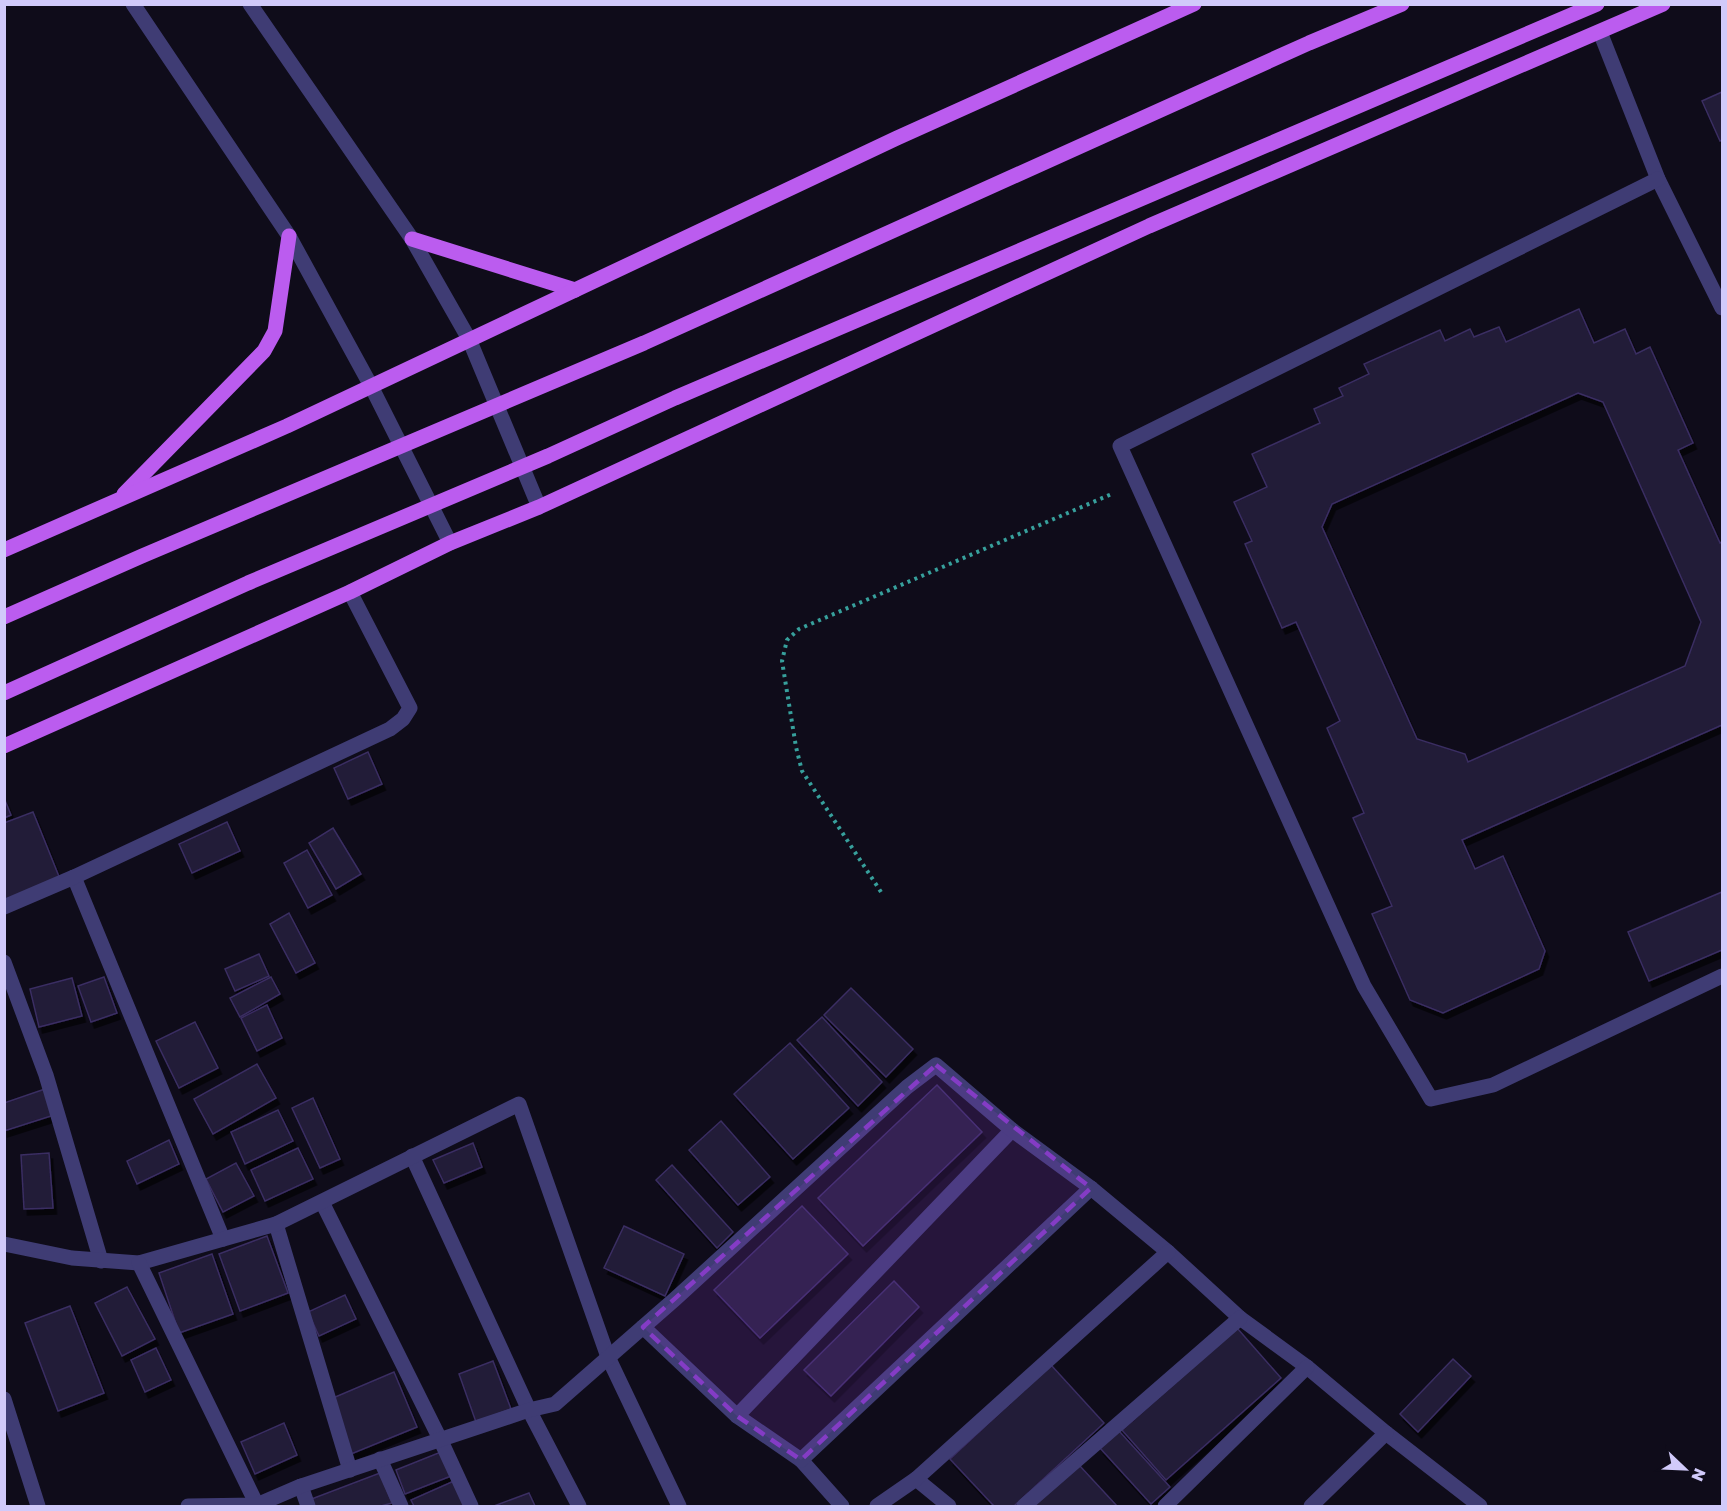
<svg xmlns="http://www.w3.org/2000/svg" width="1727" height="1511" font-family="'Golos Text',sans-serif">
  <defs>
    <filter id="shadow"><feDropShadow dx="3.5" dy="6" stdDeviation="0" flood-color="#0009"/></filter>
  </defs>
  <rect width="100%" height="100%" fill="#0f0c1a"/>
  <!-- building -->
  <g fill="#211a39" stroke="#3a2e62" stroke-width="1.5" fill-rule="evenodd" filter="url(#shadow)">
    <polygon points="1722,92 1722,140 1720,141 1702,101"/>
    <path d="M1579,309L1594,343L1625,329L1636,354L1650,347L1693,443L1678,450L1720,543L1722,542V725L1462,840L1475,869L1503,856L1545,951L1539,969L1443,1013L1410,1000L1372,914L1392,906L1353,818L1364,813L1327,728L1340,721L1296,622L1282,628L1245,544L1252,541L1234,502L1267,487L1252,454L1320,423L1314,409L1343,396L1339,388L1369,374L1364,364L1440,330L1445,341L1470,329L1474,337L1499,327L1506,342ZM1578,393L1603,402L1701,622L1685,666L1468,762L1465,754L1417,739L1322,527L1332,504Z"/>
    <polygon points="368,752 382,784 348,799 334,768"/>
    <polygon points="4,798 11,815 4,818"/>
    <polygon points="33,812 60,879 4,901 4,823"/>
    <polygon points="227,822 240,851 192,873 179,844"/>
    <polygon points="333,828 361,874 336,889 309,843"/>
    <polygon points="307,850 332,895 308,908 284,863"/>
    <polygon points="1722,892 1722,950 1649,981 1628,932"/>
    <polygon points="289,913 315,963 296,973 270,924"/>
    <polygon points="259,954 269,976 235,991 225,969"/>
    <polygon points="104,977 117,1013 91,1022 78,986"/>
    <polygon points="271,977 280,994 240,1017 230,998"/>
    <polygon points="72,978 82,1016 39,1027 30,989"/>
    <polygon points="851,988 913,1049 886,1077 824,1015"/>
    <polygon points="267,1005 282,1038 257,1051 241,1018"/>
    <polygon points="822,1017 882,1082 858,1106 797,1040"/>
    <polygon points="195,1022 218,1068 179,1088 156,1041"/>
    <polygon points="790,1043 849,1108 793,1159 734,1094"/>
    <polygon points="257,1064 276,1098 213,1134 194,1099"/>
    <polygon points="937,1085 982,1132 863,1246 818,1198"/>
    <polygon points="45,1089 54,1115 4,1131 4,1103"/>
    <polygon points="313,1098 340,1159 320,1168 292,1108"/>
    <polygon points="278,1110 293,1141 245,1164 231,1132"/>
    <polygon points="721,1121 770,1177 738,1205 689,1150"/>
    <polygon points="169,1140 179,1164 137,1184 127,1161"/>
    <polygon points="473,1143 482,1167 444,1183 433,1160"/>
    <polygon points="298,1148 313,1179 265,1201 251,1170"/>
    <polygon points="49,1153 53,1208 24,1209 21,1155"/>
    <polygon points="236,1163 254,1196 223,1212 206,1179"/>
    <polygon points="672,1165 733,1232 717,1248 656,1180"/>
    <polygon points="802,1206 848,1254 760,1338 714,1290"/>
    <polygon points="624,1226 684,1254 665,1296 604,1268"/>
    <polygon points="267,1236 288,1293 240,1311 219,1254"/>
    <polygon points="212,1254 233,1314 179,1333 159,1273"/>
    <polygon points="894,1281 919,1307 831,1396 804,1370"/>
    <polygon points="127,1287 155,1339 122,1356 95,1303"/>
    <polygon points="345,1295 356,1319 319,1336 308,1312"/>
    <polygon points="70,1306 104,1393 58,1411 25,1323"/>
    <polygon points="1237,1328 1281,1378 1166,1480 1122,1430"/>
    <polygon points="156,1348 171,1380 145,1392 131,1360"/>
    <polygon points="1453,1359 1471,1376 1418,1432 1400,1414"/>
    <polygon points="493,1361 511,1409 476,1422 459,1374"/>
    <polygon points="1051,1365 1104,1423 1014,1506 994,1506 950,1459"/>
    <polygon points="394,1372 417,1427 351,1454 333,1398"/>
    <polygon points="284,1423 297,1455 255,1474 241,1442"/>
    <polygon points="1119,1431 1170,1487 1151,1504 1100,1448"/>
    <polygon points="441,1452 451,1476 405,1494 396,1470"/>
    <polygon points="1079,1465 1117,1506 1033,1506"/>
    <polygon points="380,1473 392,1503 381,1506 311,1506 309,1500"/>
    <polygon points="454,1481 465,1506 414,1506 411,1500"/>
    <polygon points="529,1493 535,1506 494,1506"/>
  </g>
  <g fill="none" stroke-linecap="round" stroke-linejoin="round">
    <!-- path -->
    <polyline stroke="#37a09c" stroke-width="4" stroke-dasharray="3 4.5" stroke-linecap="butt" points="881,892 802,771 796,747 782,661 787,640 799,629 1114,493"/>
    <!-- minor -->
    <g stroke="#3f3c74" stroke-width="15">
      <polyline points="133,4 289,236 371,386 450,543"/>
      <polyline points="250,4 412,239 469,339 539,507"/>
      <polyline points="1600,32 1658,179 1722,308"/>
      <polyline points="1658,179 1120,446 1364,986 1431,1099 1493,1085 1722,976"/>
      <polyline points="74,877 223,1239"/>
      <polyline points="4,907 74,877 390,729 403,719 410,708 350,592"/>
      <polyline points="4,962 46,1075 101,1261"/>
      <polyline points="412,1156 529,1410 579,1506"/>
      <polyline points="322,1202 441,1441 471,1506"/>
      <polyline points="276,1224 350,1470"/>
      <polyline points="4,1244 72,1258 139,1263 276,1224 519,1104 608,1357 679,1506"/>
      <polyline points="139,1263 257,1505"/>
      <polyline points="643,1327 737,1416 801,1460 842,1506"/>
      <polyline points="4,1399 38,1506"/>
      <polyline points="737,1416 1012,1130"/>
      <polyline points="380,1459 401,1506"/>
      <polyline points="801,1460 1091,1188"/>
      <polyline points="916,1479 949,1506"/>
      <polyline points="301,1486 308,1506"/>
      <polyline points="188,1506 257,1505 301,1486 529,1410 555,1404 675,1299 907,1087 936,1065 1012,1130 1091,1188 1168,1252 1240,1318 1307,1367 1386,1433 1480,1506"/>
      <polyline points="877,1506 916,1479 1168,1252"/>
      <polyline points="1024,1506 1240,1318"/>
      <polyline points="1165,1506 1307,1367"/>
      <polyline points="1311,1506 1386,1433"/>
    </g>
    <!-- major -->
    <g stroke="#bb5cef" stroke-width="15">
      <polyline points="412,239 575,290"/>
      <polyline points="124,494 264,351 275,331 289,236"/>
      <polyline points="4,550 287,426 897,138 1194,4"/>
      <polyline points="4,746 350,592 450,543 539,507 1149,226 1663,4"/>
    </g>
    <!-- major-bridge -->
    <g stroke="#bb5cef" stroke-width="15">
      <polyline points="4,617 142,556 644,343 1309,43 1402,4"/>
      <polyline points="4,693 248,583 548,456 675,398 1597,4"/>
    </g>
  </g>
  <!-- marked area -->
  <path fill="#843cc5" fill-opacity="0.2" stroke="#843cc5" stroke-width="4.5" stroke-dasharray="12 8" stroke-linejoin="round" d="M936,1065L1091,1188L801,1460L737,1416L643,1327Z"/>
  <!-- border -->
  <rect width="1727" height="1511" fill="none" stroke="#d1cafa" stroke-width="12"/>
  <!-- north arrow -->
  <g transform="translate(1685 1469) rotate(113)" stroke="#0f0c1a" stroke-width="4.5" paint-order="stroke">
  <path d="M0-4.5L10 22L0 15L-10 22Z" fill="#d1cafa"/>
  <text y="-9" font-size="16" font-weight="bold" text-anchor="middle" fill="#d1cafa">N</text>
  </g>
</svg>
